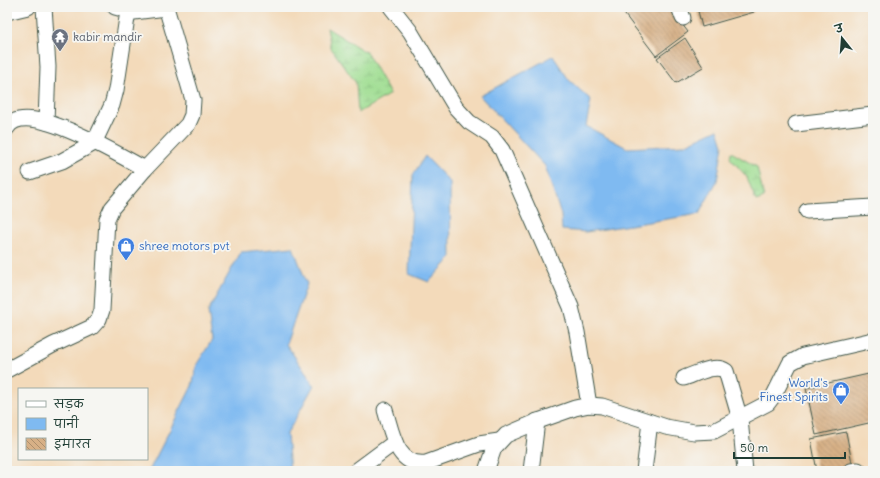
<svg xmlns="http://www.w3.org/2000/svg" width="880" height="478" font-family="Delius,'Playpen Sans Deva',sans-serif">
  <defs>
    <pattern id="wetland-marsh" width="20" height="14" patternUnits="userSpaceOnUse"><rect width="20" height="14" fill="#a0de93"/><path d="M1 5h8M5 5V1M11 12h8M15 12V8" fill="none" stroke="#89bf7f"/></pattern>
    <pattern id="building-back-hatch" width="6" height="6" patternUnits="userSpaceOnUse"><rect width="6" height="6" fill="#d7b086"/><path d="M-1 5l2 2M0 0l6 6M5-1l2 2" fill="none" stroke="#ae906e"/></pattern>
  </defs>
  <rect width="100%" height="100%" fill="#f6f6f2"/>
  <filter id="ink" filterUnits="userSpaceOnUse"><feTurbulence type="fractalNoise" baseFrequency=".025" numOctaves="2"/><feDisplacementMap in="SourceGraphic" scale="8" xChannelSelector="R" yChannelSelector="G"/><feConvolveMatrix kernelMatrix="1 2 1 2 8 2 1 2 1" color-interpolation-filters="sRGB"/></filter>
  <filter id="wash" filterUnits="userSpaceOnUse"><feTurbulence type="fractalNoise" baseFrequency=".012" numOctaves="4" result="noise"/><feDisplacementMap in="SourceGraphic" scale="16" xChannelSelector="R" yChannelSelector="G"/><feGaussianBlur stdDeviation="0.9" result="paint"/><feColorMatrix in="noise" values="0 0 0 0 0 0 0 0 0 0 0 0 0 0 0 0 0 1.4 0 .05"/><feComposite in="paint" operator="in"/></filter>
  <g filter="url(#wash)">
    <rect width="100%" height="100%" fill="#f3daba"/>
    <!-- wetland -->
    <g fill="url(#wetland-marsh)" stroke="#608e64">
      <polygon points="327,28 367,53 390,94 358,113 356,83 331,48"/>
      <polygon points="731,152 757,167 764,198 756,201 747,177 730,158"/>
    </g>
    <!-- water -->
    <g fill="#7fbaf1" stroke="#4f7c92">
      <polygon points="553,56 569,80 591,100 586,126 627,148 684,145 718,129 723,145 717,181 699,214 586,232 562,230 561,215 545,166 480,96"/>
      <polygon points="425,156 450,182 451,258 429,282 409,274 413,175"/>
      <polygon points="293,247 307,284 286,344 314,385 287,434 290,471 149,471 192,386 197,364 212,340 208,311 241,252"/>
    </g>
    <g id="blocks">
      <!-- building -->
      <g fill="url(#building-back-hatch)">
        <polygon points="619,7 669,7 688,32 656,56"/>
        <polygon points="697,7 753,7 754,12 702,27"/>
        <polygon points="685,38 703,67 676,83 657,58"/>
        <polygon points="873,373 873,422 816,435 806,388"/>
        <polygon points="846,432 853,468 837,471 817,471 811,439"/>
      </g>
    </g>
  </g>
  <g filter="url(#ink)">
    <use href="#blocks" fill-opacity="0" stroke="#3f5548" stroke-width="1"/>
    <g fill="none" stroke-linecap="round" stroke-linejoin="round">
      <!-- minor casing -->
      <g stroke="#3f5548" stroke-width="17">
        <g id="minor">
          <polyline points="44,7 48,67 46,122"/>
          <polyline points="115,7 134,12 166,8"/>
          <polyline points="391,7 410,31 456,108 469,122 492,137 502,150 571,307 577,332 589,405"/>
          <polyline points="679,7 683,18"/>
          <polyline points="7,12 28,7"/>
          <polyline points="796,124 873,115"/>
          <path d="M7,128C25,97 122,157 145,169"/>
          <polyline points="30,172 62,161 94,143 112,105 116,90 128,11"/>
          <polyline points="807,211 873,207"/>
          <polyline points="7,370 53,345 92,327 99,319 102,310 107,219 112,208 145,169 188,124 192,115 193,100 166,7"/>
          <path d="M684,378C696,374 715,363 726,371L740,419L745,471"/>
          <path d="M385,410C392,432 396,467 426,463L479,444L499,441"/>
          <polyline points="356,471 395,442"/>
          <polyline points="486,471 494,448 506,435 541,420 575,408 589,405 602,406 666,427 694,432 714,431 768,403 774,395 790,363 803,356 873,340"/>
          <polyline points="531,471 537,421"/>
          <polyline points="644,471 650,422"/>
          <polyline points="851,471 858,470"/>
        </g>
      </g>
      <!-- minor -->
      <use href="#minor" stroke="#fff" stroke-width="15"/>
    </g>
  </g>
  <!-- icons -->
  <defs>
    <g id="temple-pin" transform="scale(0.9)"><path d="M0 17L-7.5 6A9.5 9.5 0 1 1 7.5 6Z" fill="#6b7280" stroke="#f6f6f2"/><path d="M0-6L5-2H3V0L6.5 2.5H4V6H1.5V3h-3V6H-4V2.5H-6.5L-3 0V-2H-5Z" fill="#fff"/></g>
    <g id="shop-pin" transform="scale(0.9)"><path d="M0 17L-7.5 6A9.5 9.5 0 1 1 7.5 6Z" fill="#3f7fe0" stroke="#f6f6f2"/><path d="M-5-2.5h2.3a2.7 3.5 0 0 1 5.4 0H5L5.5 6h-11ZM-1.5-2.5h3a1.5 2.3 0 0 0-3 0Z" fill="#fff"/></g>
  </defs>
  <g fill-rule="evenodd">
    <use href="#temple-pin" x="60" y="37"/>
    <use href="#shop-pin" x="126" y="246"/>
    <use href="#shop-pin" x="841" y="390"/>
  </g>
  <g text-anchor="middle" stroke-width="3.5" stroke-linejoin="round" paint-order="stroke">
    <!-- worship labels -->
    <g font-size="12" fill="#5b616d" stroke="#f6f6f2" text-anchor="start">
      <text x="73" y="41">kabir mandir</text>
    </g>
    <!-- shop labels -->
    <g font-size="12" fill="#366cbe" stroke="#f6f6f2" text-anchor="start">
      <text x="139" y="250">shree motors pvt</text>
      <text x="828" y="387" text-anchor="end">World's<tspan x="828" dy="14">Finest Spirits</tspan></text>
    </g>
  </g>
  <!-- margin -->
  <rect width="880" height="478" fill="none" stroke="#f6f6f2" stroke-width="24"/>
  <!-- legend -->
  <rect x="18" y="388" width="130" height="72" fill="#f6f6f2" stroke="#a0aca6"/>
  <rect x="26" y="401" width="20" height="6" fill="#ffffff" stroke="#a0aca6"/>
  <text x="54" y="408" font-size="12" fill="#1f3d34">सड़क</text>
  <rect x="26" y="418" width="20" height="12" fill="#7fbaf1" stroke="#a0aca6"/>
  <text x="54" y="428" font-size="12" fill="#1f3d34">पानी</text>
  <rect x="26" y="438" width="20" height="12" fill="url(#building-back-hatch)" stroke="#a0aca6"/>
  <text x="54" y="448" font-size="12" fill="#1f3d34">इमारत</text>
  <!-- north arrow -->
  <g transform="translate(842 38) rotate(343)" stroke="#f6f6f2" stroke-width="3" paint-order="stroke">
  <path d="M0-3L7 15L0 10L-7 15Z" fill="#1f3d34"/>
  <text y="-6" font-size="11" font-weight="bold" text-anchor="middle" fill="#1f3d34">उ</text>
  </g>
  <!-- scale -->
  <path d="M734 452v6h111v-6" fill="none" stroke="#1f3d34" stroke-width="2"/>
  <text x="740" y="452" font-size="12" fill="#1f3d34" stroke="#f6f6f2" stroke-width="3" paint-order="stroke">50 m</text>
</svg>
